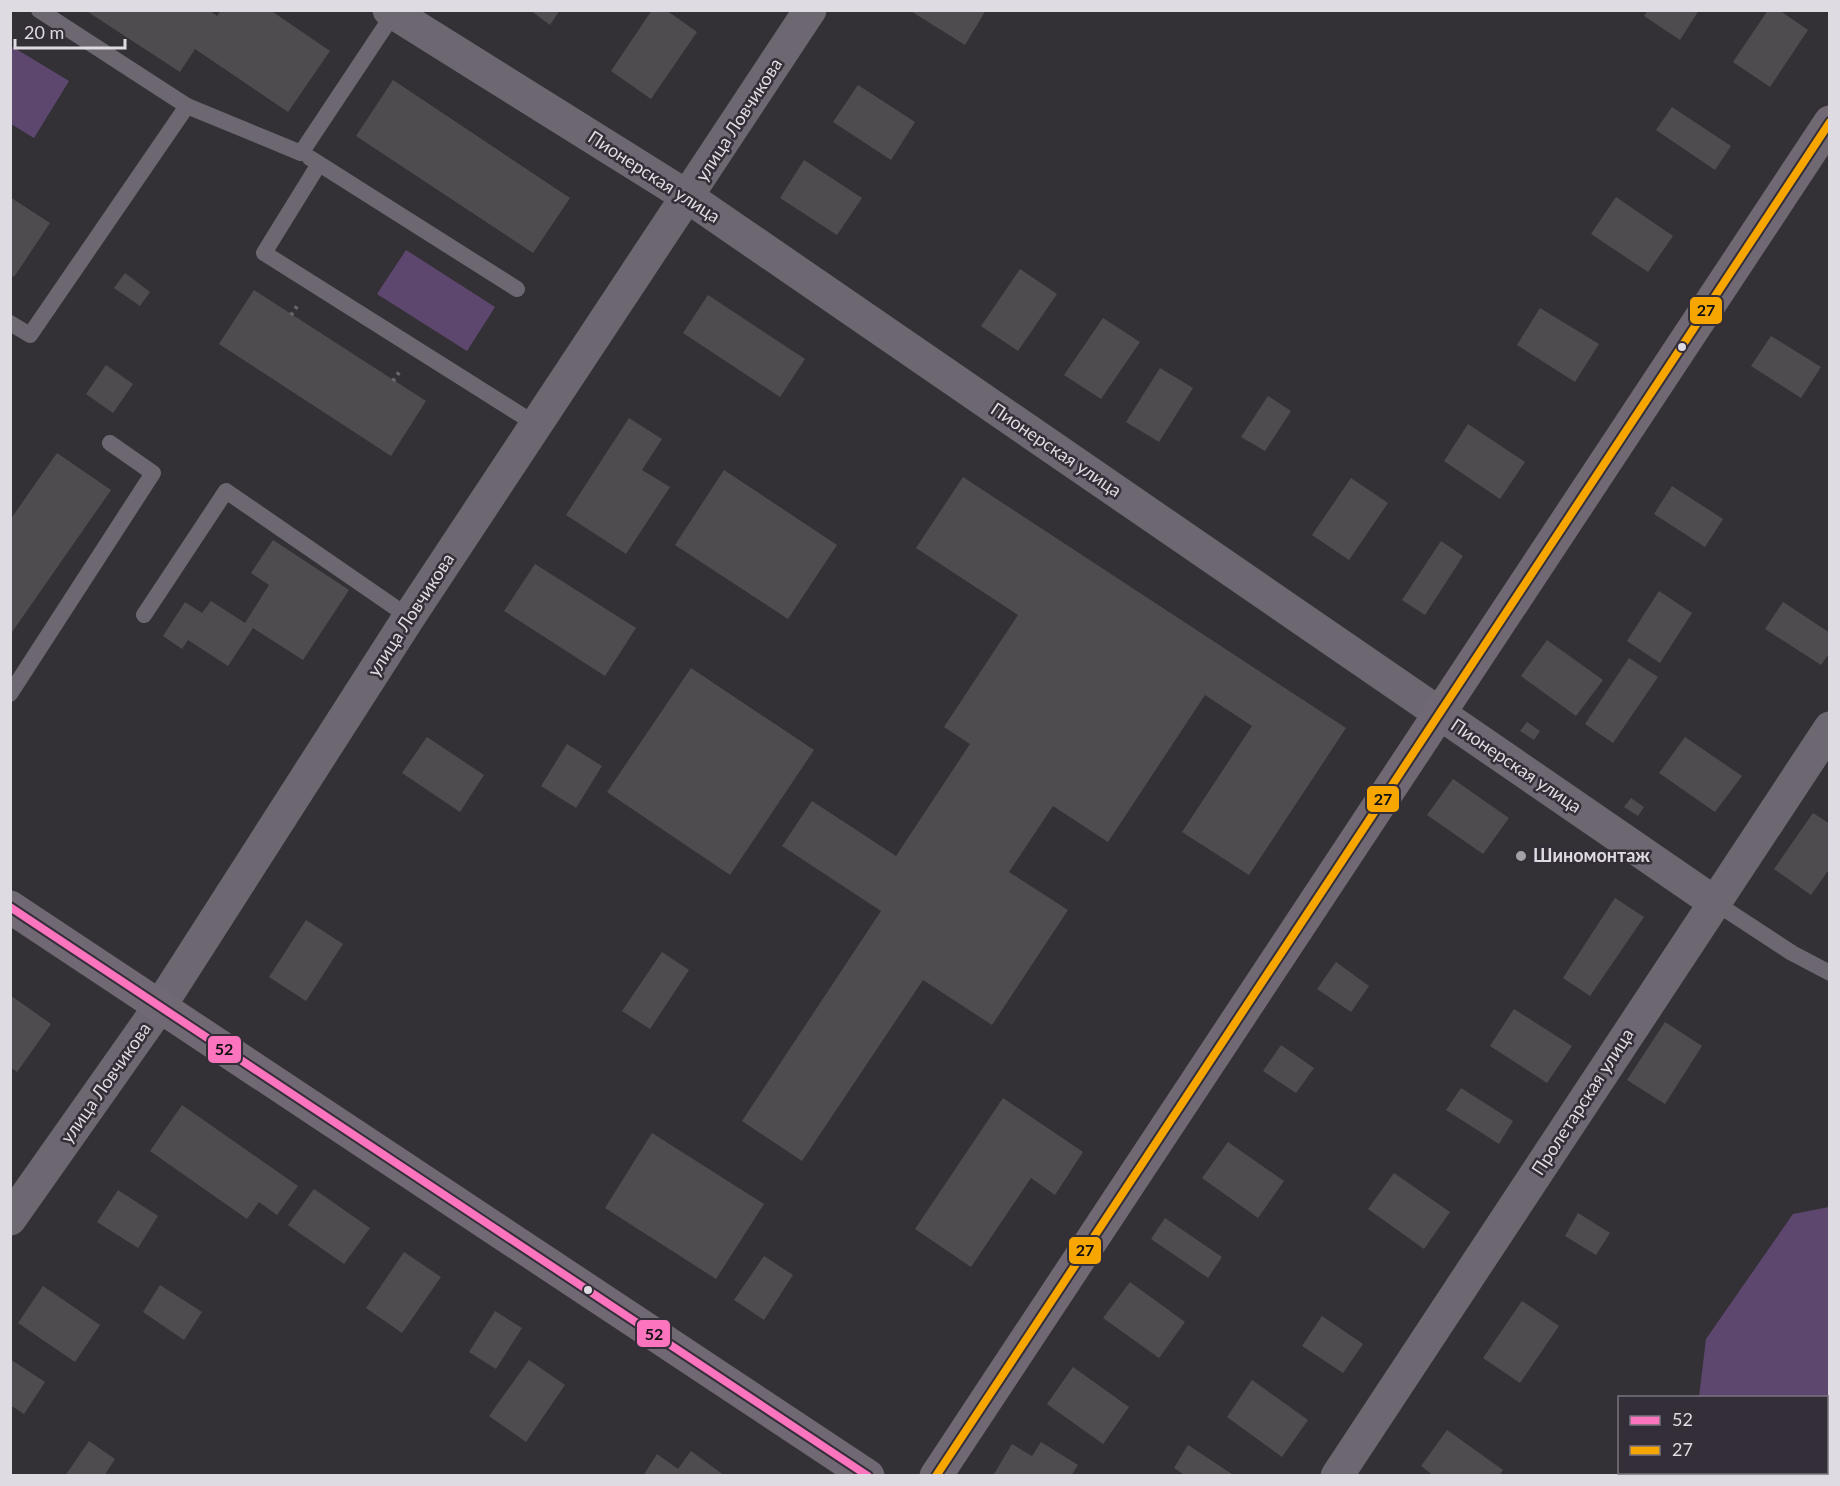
<svg xmlns="http://www.w3.org/2000/svg" width="1840" height="1486" font-family="Lato,sans-serif">
  <rect width="100%" height="100%" fill="#343136"/>
  <!-- green -->
  <g fill="#5e476f">
    <polygon points="11,46 69,81 34,138 11,124"/>
    <polygon points="406,250 495,307 467,351 377,294"/>
    <polygon points="1829,1207 1829,1475 1690,1475 1690,1472 1826,1472 1826,1398 1699,1397 1706,1339 1793,1214"/>
  </g>
  <!-- building -->
  <g fill="#4f4c50">
    <polygon points="85,10 209,10 217,16 221,10 270,10 330,51 288,112 195,49 180,72"/>
    <polygon points="530,10 560,10 550,25"/>
    <polygon points="652,10 666,10 697,32 651,99 611,71"/>
    <polygon points="909,10 986,10 965,45"/>
    <polygon points="1648,10 1699,10 1680,40 1644,16"/>
    <polygon points="1768,10 1779,10 1808,30 1770,87 1733,62"/>
    <polygon points="393,80 570,198 533,253 356,136"/>
    <polygon points="858,85 915,122 891,160 833,122"/>
    <polygon points="1672,107 1731,146 1715,170 1656,130"/>
    <polygon points="804,160 862,198 837,235 780,198"/>
    <polygon points="10,197 50,223 14,277 10,274"/>
    <polygon points="1616,197 1673,236 1648,272 1591,234"/>
    <polygon points="1020,269 1057,294 1018,351 981,326"/>
    <polygon points="125,273 150,292 140,306 114,288"/>
    <polygon points="254,290 426,401 391,456 219,344"/>
    <polygon points="708,295 805,359 780,397 683,333"/>
    <polygon points="1540,308 1599,344 1575,382 1517,345"/>
    <polygon points="1103,318 1140,342 1101,399 1064,375"/>
    <polygon points="1771,336 1821,367 1801,398 1751,366"/>
    <polygon points="106,365 133,384 113,413 86,394"/>
    <polygon points="1160,368 1193,388 1159,442 1126,422"/>
    <polygon points="1268,396 1291,411 1265,451 1241,437"/>
    <polygon points="629,418 662,439 642,470 670,487 626,554 566,515"/>
    <polygon points="1468,424 1525,462 1500,499 1444,461"/>
    <polygon points="57,453 111,490 10,635 10,520"/>
    <polygon points="724,470 837,545 788,619 675,545"/>
    <polygon points="963,477 1346,728 1249,875 1182,832 1252,726 1205,695 1108,842 1053,806 1009,872 1068,910 992,1025 923,980 802,1161 742,1121 881,911 782,846 812,801 896,856 970,744 944,727 1018,615 916,548"/>
    <polygon points="1351,478 1388,503 1349,560 1312,535"/>
    <polygon points="1672,486 1723,519 1705,547 1654,514"/>
    <polygon points="273,540 349,590 303,660 253,628 228,666 188,640 182,649 163,636 185,602 202,613 211,601 245,623 269,585 251,573"/>
    <polygon points="1441,541 1463,556 1425,615 1402,600"/>
    <polygon points="535,564 636,628 605,676 504,611"/>
    <polygon points="1659,591 1692,613 1660,663 1627,641"/>
    <polygon points="1783,602 1830,633 1830,652 1821,665 1765,629"/>
    <polygon points="1547,640 1603,680 1576,716 1521,676"/>
    <polygon points="1629,658 1658,677 1613,743 1585,724"/>
    <polygon points="691,668 814,750 730,875 607,792"/>
    <polygon points="1527,722 1540,731 1534,740 1520,731"/>
    <polygon points="427,737 484,775 460,812 402,773"/>
    <polygon points="1685,737 1742,776 1715,812 1659,773"/>
    <polygon points="567,744 602,766 576,808 541,786"/>
    <polygon points="1453,779 1509,818 1483,854 1427,815"/>
    <polygon points="1631,798 1644,807 1638,816 1624,807"/>
    <polygon points="1813,813 1830,824 1830,868 1811,895 1774,869"/>
    <polygon points="1615,898 1644,917 1590,996 1563,978"/>
    <polygon points="306,920 343,944 306,1001 269,977"/>
    <polygon points="662,952 689,970 650,1029 622,1011"/>
    <polygon points="1336,962 1369,986 1351,1012 1317,989"/>
    <polygon points="10,995 51,1024 17,1072 10,1067"/>
    <polygon points="1514,1009 1572,1046 1547,1083 1490,1046"/>
    <polygon points="1665,1022 1702,1046 1665,1104 1627,1080"/>
    <polygon points="1281,1045 1314,1068 1296,1093 1263,1071"/>
    <polygon points="1461,1088 1513,1121 1499,1144 1446,1110"/>
    <polygon points="1003,1098 1083,1152 1055,1195 1031,1178 971,1267 915,1229"/>
    <polygon points="182,1105 298,1186 277,1215 259,1202 247,1219 150,1151"/>
    <polygon points="652,1133 764,1204 716,1279 605,1208"/>
    <polygon points="1228,1142 1284,1181 1258,1218 1202,1178"/>
    <polygon points="1394,1173 1450,1212 1424,1249 1368,1209"/>
    <polygon points="314,1189 370,1228 344,1264 288,1225"/>
    <polygon points="118,1190 158,1216 138,1248 97,1222"/>
    <polygon points="1578,1213 1610,1233 1596,1255 1565,1236"/>
    <polygon points="1165,1218 1222,1257 1208,1278 1151,1239"/>
    <polygon points="404,1252 441,1277 402,1333 366,1308"/>
    <polygon points="764,1256 793,1275 764,1320 734,1300"/>
    <polygon points="1130,1282 1185,1322 1159,1358 1103,1318"/>
    <polygon points="160,1285 202,1312 184,1340 143,1312"/>
    <polygon points="43,1286 100,1325 75,1362 18,1323"/>
    <polygon points="1522,1301 1559,1326 1520,1383 1483,1358"/>
    <polygon points="495,1311 522,1328 496,1369 469,1352"/>
    <polygon points="1322,1316 1363,1344 1343,1373 1302,1346"/>
    <polygon points="10,1359 45,1382 24,1414 10,1405"/>
    <polygon points="529,1360 565,1385 526,1442 489,1416"/>
    <polygon points="1073,1367 1129,1407 1103,1444 1047,1404"/>
    <polygon points="1252,1380 1308,1420 1282,1457 1227,1417"/>
    <polygon points="1447,1430 1503,1470 1499,1476 1434,1476 1421,1466"/>
    <polygon points="89,1441 115,1459 104,1476 65,1476"/>
    <polygon points="1041,1442 1078,1465 1071,1476 994,1474 1012,1444 1032,1456"/>
    <polygon points="1188,1445 1235,1476 1186,1476 1174,1468"/>
    <polygon points="691,1451 725,1476 643,1476 657,1454 678,1469"/>
  </g>
  <g fill="none" stroke-linecap="round" stroke-linejoin="round">
    <!-- path -->
    <g stroke="#69656c" stroke-width="4" stroke-dasharray="3 4.5" stroke-linecap="butt">
      <polyline points="291,315 298,305"/>
      <polyline points="393,381 400,371"/>
    </g>
    <!-- lane -->
    <g stroke="#6c6771" stroke-width="16">
      <polyline points="39,10 187,106"/>
      <polyline points="310,158 517,289"/>
      <polyline points="319,164 264,253 537,425"/>
      <polyline points="10,323 30,335 187,106 301,153 394,13"/>
      <polyline points="144,615 226,491 409,617"/>
      <polyline points="10,694 153,473 110,443"/>
      <polyline points="1714,902 1792,953 1830,973"/>
    </g>
    <!-- street -->
    <g stroke="#6c6771" stroke-width="33">
      <polyline points="389,10 688,197 1714,902"/>
      <polyline points="10,1219 160,1006 409,617 810,10"/>
      <polyline points="1337,1476 1830,728"/>
    </g>
    <!-- secondary -->
    <g stroke="#706973" stroke-width="33">
      <polyline points="10,907 868,1476"/>
      <polyline points="936,1476 1830,122"/>
    </g>
    <!-- bus-1 casing -->
    <g stroke="#342e39" stroke-width="12">
      <polyline id="bus-1" points="10,907 868,1476"/>
    </g>
    <!-- bus-2 casing -->
    <g stroke="#342e39" stroke-width="12">
      <polyline id="bus-2" points="936,1476 1830,122"/>
    </g>
    <!-- bus-1 -->
    <use href="#bus-1" stroke="#fc73be" stroke-width="8"/>
    <!-- bus-2 -->
    <use href="#bus-2" stroke="#f7a600" stroke-width="8"/>
  </g>
  <!-- markers -->
  <g fill="#dfdbe2" stroke="#342e39" stroke-width="2">
    <circle cx="1682" cy="347" r="5"/>
    <circle cx="588" cy="1290" r="5"/>
  </g>
  <circle fill="#a3a0a6" stroke="#342e39" stroke-width="2" cx="1521" cy="856" r="6"/>
  <g text-anchor="middle" stroke-width="5" stroke-linejoin="round" paint-order="stroke">
    <!-- street labels -->
    <g font-size="18" fill="#dfdbe2" stroke="#342e39">
      <text transform="translate(739 120) rotate(-57)" y="6">улица Ловчикова</text>
      <text transform="translate(654 177) rotate(33)" y="6">Пионерская улица</text>
      <text transform="translate(1056 450) rotate(34)" y="6">Пионерская улица</text>
      <text transform="translate(411 615) rotate(-57)" y="6">улица Ловчикова</text>
      <text transform="translate(1516 766) rotate(34)" y="6">Пионерская улица</text>
      <text transform="translate(106 1083) rotate(-55)" y="6">улица Ловчикова</text>
      <text transform="translate(1583 1102) rotate(-57)" y="6">Пролетарская улица</text>
    </g>
    <!-- poi labels -->
    <g font-size="18" font-weight="bold" fill="#dfdbe2" stroke="#342e39" text-anchor="start">
      <text x="1533" y="862">Шиномонтаж</text>
    </g>
  </g>
  <g stroke="#342e39" stroke-width="2">
    <rect x="1689" y="296" width="34" height="29" rx="6" fill="#f7a600"/>
    <rect x="1366" y="785" width="34" height="28" rx="6" fill="#f7a600"/>
    <rect x="207" y="1035" width="35" height="29" rx="6" fill="#fc73be"/>
    <rect x="1068" y="1236" width="34" height="29" rx="6" fill="#f7a600"/>
    <rect x="636" y="1319" width="35" height="29" rx="6" fill="#fc73be"/>
  </g>
  <g font-size="16" text-anchor="middle" font-weight="bold" fill="#111">
    <text x="1706" y="316">27</text>
    <text x="1383" y="805">27</text>
    <text x="224" y="1055">52</text>
    <text x="1085" y="1256">27</text>
    <text x="654" y="1340">52</text>
  </g>
  <!-- border -->
  <rect width="1840" height="1486" fill="none" stroke="#dfdbe2" stroke-width="24"/>
  <!-- legend -->
  <rect x="1618" y="1396" width="210" height="78" fill="#342e39" stroke="#78737d" stroke-width="1.5"/>
  <rect x="1630" y="1416" width="30" height="9" fill="#fc73be" stroke="#78737d" stroke-width="1.5"/>
  <text x="1672" y="1426" font-size="18" fill="#dfdbe2">52</text>
  <rect x="1630" y="1446" width="30" height="9" fill="#f7a600" stroke="#78737d" stroke-width="1.5"/>
  <text x="1672" y="1456" font-size="18" fill="#dfdbe2">27</text>
  <!-- scale -->
  <path d="M15 39v9h110v-9" fill="none" stroke="#dfdbe2" stroke-width="3"/>
  <text x="24" y="39" font-size="18" fill="#dfdbe2" stroke="#342e39" stroke-width="4.5" paint-order="stroke">20 m</text>
</svg>
